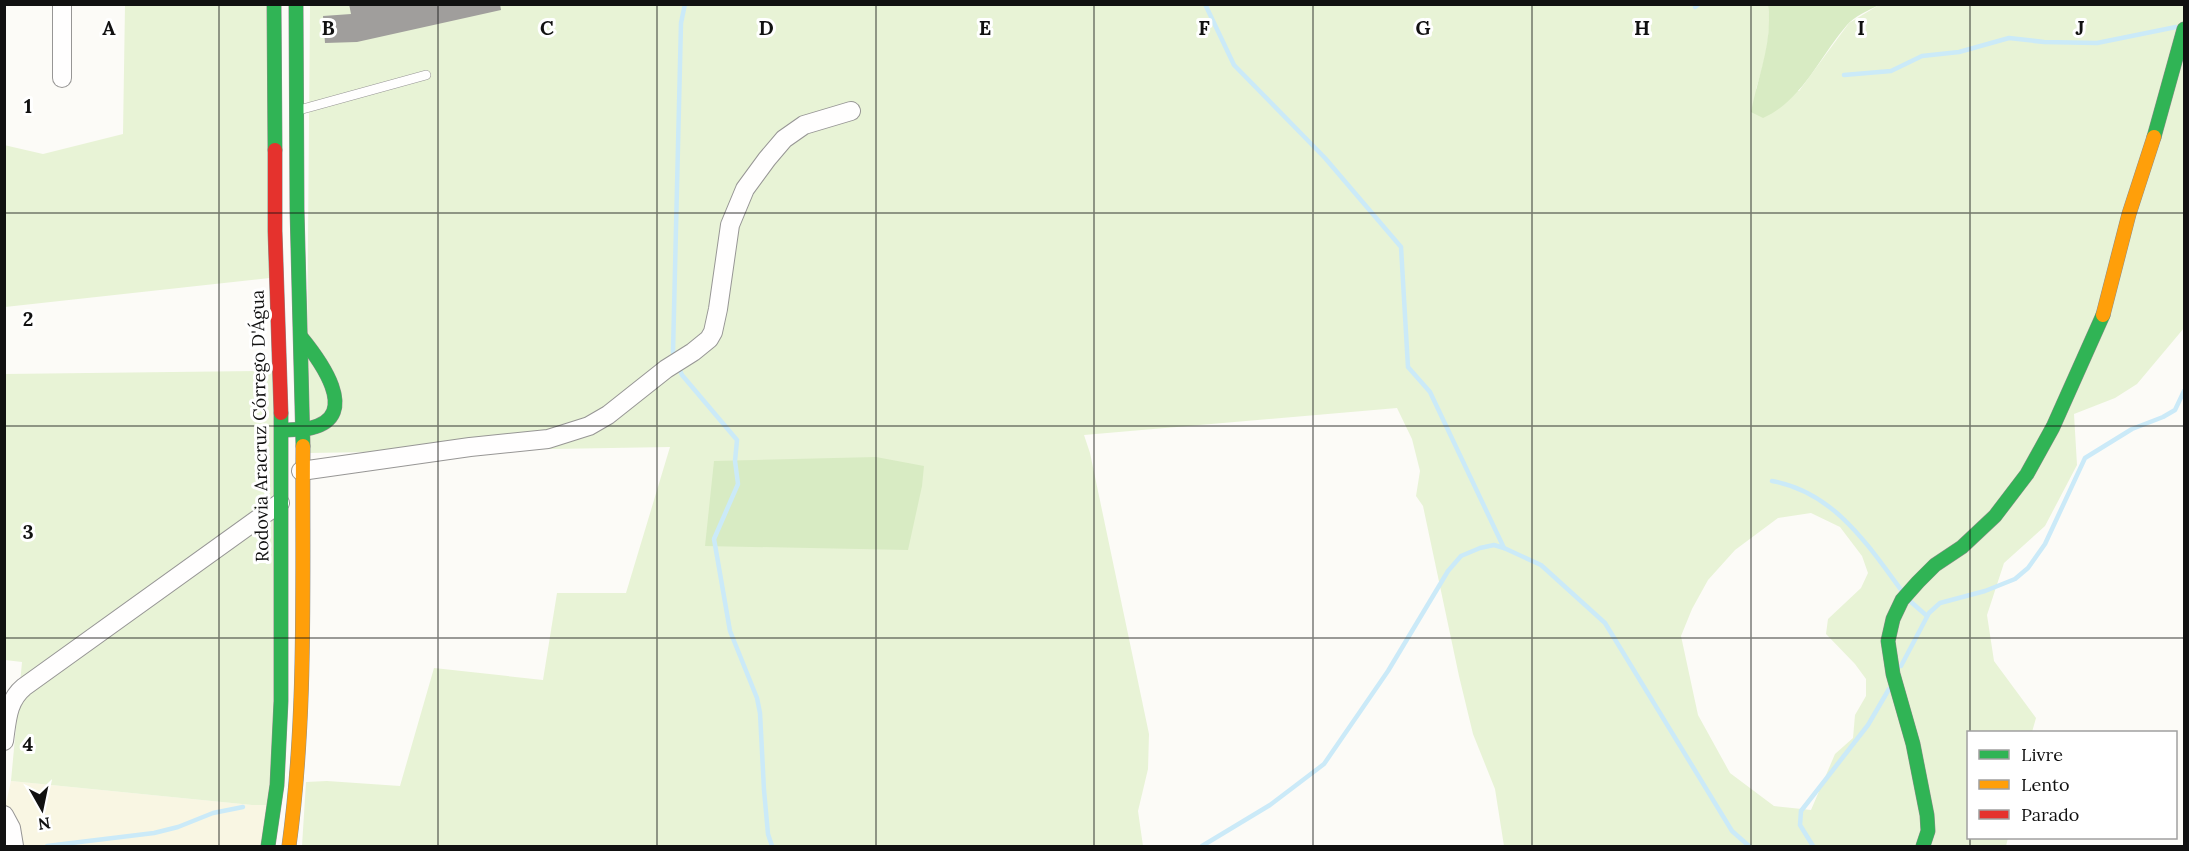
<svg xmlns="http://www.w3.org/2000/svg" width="2189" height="851" font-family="Lora,serif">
  <rect width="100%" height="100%" fill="#fcfbf7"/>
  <!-- farmland -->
  <polygon fill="#f9f6e3" points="11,781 252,805 276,805 272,846 5,846 5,808"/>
  <!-- green -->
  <g fill="#e8f3d6" fill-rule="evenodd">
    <polygon points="125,5 281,5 279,277 5,307 4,145 43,154 123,134"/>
    <path d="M310,5H1768C1772,34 1765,61 1756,89L1799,91L1849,23L1879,5H2184V328L2137,384L2115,398L2074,414L2077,465L2045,526L2004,563L1987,615L1994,661L2036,718L2032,732H1968V838H2008L2006,846H1504L1495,789L1473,734L1459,676L1423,506L1416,496L1420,471L1412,439L1397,408L1084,435L1090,453L1149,734L1148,769L1138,811L1143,846H302L306,782L327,781L400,786L434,668L543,680L557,593H626L670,447L309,453L307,355ZM1811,513L1840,527L1862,556L1868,573L1861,588L1828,619L1826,634L1855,664L1866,679V696L1855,715L1853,738L1835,754L1811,810L1774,806L1730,773L1698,715L1681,636L1692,609L1708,580L1735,550L1778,518Z"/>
    <polygon points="261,371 279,372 276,805 252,805 11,781 22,662 5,660 4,374"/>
  </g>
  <!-- forest -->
  <g fill="#d8ebc3">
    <path d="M1768,5H1879C1869,10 1855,16 1847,25C1820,56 1802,101 1763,118L1751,112C1758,76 1773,42 1768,5Z"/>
    <polygon points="876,457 924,466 922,486 908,550 705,546 714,461"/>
  </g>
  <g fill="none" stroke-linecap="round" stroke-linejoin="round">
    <!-- stream -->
    <g stroke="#cbeaf8" stroke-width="4.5">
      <polyline points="1205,4 1234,65 1325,158 1401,247 1408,367 1430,392 1504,548"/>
      <polyline points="1695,7 1699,4"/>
      <polyline points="1844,75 1891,71 1922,56 1959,52 2009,38 2044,42 2097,43 2176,27"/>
      <polyline points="675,358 673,352 681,23 685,4"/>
      <polyline points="678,366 682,375 737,440 735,461 738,484 714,539 730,631 757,698 760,713 764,790 768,834 772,846"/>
      <path d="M1772,481C1834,492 1867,544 1902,591"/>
      <polyline points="1911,602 1927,616"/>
      <polyline points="1901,666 1929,613 1940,603 1985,591 2015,579 2028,568 2045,544 2085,458 2132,429 2163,417 2175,410 2184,391"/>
      <polyline points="47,846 154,833 178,827 213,813 243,807"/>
      <polyline points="1202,846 1270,805 1324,764 1388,671 1448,571 1461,556 1480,548 1494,545 1504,548 1541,565 1605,623 1732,831 1749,846"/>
      <polyline points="1813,846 1800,825 1801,811 1868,725 1889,689"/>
    </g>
  </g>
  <!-- building -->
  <polygon fill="#a09e9c" points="349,4 500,4 501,10 357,42 325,43 323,16 351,14"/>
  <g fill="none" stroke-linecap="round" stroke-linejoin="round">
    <!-- lane casing -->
    <g stroke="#979695" stroke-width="10">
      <polyline id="lane" points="299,110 426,75"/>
    </g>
    <!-- street casing -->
    <g stroke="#979695" stroke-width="20">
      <g id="street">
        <polyline points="62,78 62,4"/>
        <polyline points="301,471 470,447 548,439 589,426 608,415 666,369 693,352 709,339 713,332 718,309 730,225 745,189 767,159 784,139 804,125 851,111"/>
        <path d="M4,741C7,721 7,701 24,687L280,503"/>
        <polyline points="4,815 11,828 14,846"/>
      </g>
    </g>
    <!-- fast casing -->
    <g stroke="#8d8d8b" stroke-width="15">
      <g id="fast">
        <polyline points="274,4 275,150"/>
        <polyline points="296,4 297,209 303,446"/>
        <polyline points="2154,137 2184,29"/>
        <path d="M287,430C295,429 303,430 311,428C362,416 319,359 301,337"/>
        <polyline points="268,846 277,785 281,701 281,413"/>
        <polyline points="1923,846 1928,831 1927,815 1913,744 1893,674 1888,641 1893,619 1902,600 1918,582 1935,565 1962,547 1995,516 2027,474 2053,427 2103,315"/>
      </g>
    </g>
    <!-- slow casing -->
    <g stroke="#8d8d8b" stroke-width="15">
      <g id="slow">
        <polyline points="2103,315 2129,214 2154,137"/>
        <path d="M289,846C307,714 302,579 303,446"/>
      </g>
    </g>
    <!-- jam casing -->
    <g stroke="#8d8d8b" stroke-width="15">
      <polyline id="jam" points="275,150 275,231 281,413"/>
    </g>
    <!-- lane -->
    <use href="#lane" stroke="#fffefe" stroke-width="9"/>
    <!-- street -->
    <use href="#street" stroke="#fffefe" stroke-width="18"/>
    <!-- fast -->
    <use href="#fast" stroke="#30b455" stroke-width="14"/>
    <!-- slow -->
    <use href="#slow" stroke="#ff9f0a" stroke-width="14"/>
    <!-- jam -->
    <use href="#jam" stroke="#e5322d" stroke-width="14"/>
  </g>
  <!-- grid -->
  <path fill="none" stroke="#111" stroke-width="1.5" stroke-opacity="0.55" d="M219,4V846M438,4V846M657,4V846M876,4V846M1094,4V846M1313,4V846M1532,4V846M1751,4V846M1970,4V732M4,213H2184M4,426H2184M4,638H2184M1970,838V846"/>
  <g text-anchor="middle" stroke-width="6" stroke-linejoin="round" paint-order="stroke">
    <!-- street labels -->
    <g font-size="18" fill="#111" stroke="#fff">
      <text transform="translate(260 426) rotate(-91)" y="6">Rodovia Aracruz Córrego D'Água</text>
    </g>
  </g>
  <g font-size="20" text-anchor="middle" font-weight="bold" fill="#111" stroke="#fff" stroke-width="6" stroke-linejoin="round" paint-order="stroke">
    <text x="109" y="35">A</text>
    <text x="328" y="35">B</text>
    <text x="547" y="35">C</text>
    <text x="766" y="35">D</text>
    <text x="985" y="35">E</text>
    <text x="1204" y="35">F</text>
    <text x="1423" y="35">G</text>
    <text x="1642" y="35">H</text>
    <text x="1861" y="35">I</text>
    <text x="2080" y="35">J</text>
    <text x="28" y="113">1</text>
    <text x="28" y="326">2</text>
    <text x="28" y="539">3</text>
    <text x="28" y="751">4</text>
  </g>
  <!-- border -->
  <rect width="2189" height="851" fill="none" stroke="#111111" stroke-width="12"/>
  <!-- legend -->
  <rect x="1967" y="731" width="210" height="108" fill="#ffffff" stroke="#a0a0a0" stroke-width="1.5"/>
  <rect x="1979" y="750" width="30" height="9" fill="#30b455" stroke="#a0a0a0" stroke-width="1.5"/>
  <text x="2021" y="761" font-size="18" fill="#111111">Livre</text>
  <rect x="1979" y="780" width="30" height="9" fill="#ff9f0a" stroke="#a0a0a0" stroke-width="1.5"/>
  <text x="2021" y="791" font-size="18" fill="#111111">Lento</text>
  <rect x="1979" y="810" width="30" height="9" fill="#e5322d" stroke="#a0a0a0" stroke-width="1.5"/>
  <text x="2021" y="821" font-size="18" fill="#111111">Parado</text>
  <!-- north arrow -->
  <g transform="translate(42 809) rotate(171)" stroke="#ffffff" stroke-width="4.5" paint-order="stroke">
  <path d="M0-4.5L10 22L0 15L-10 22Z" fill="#111111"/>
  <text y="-9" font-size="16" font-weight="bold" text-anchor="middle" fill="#111111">N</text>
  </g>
</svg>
